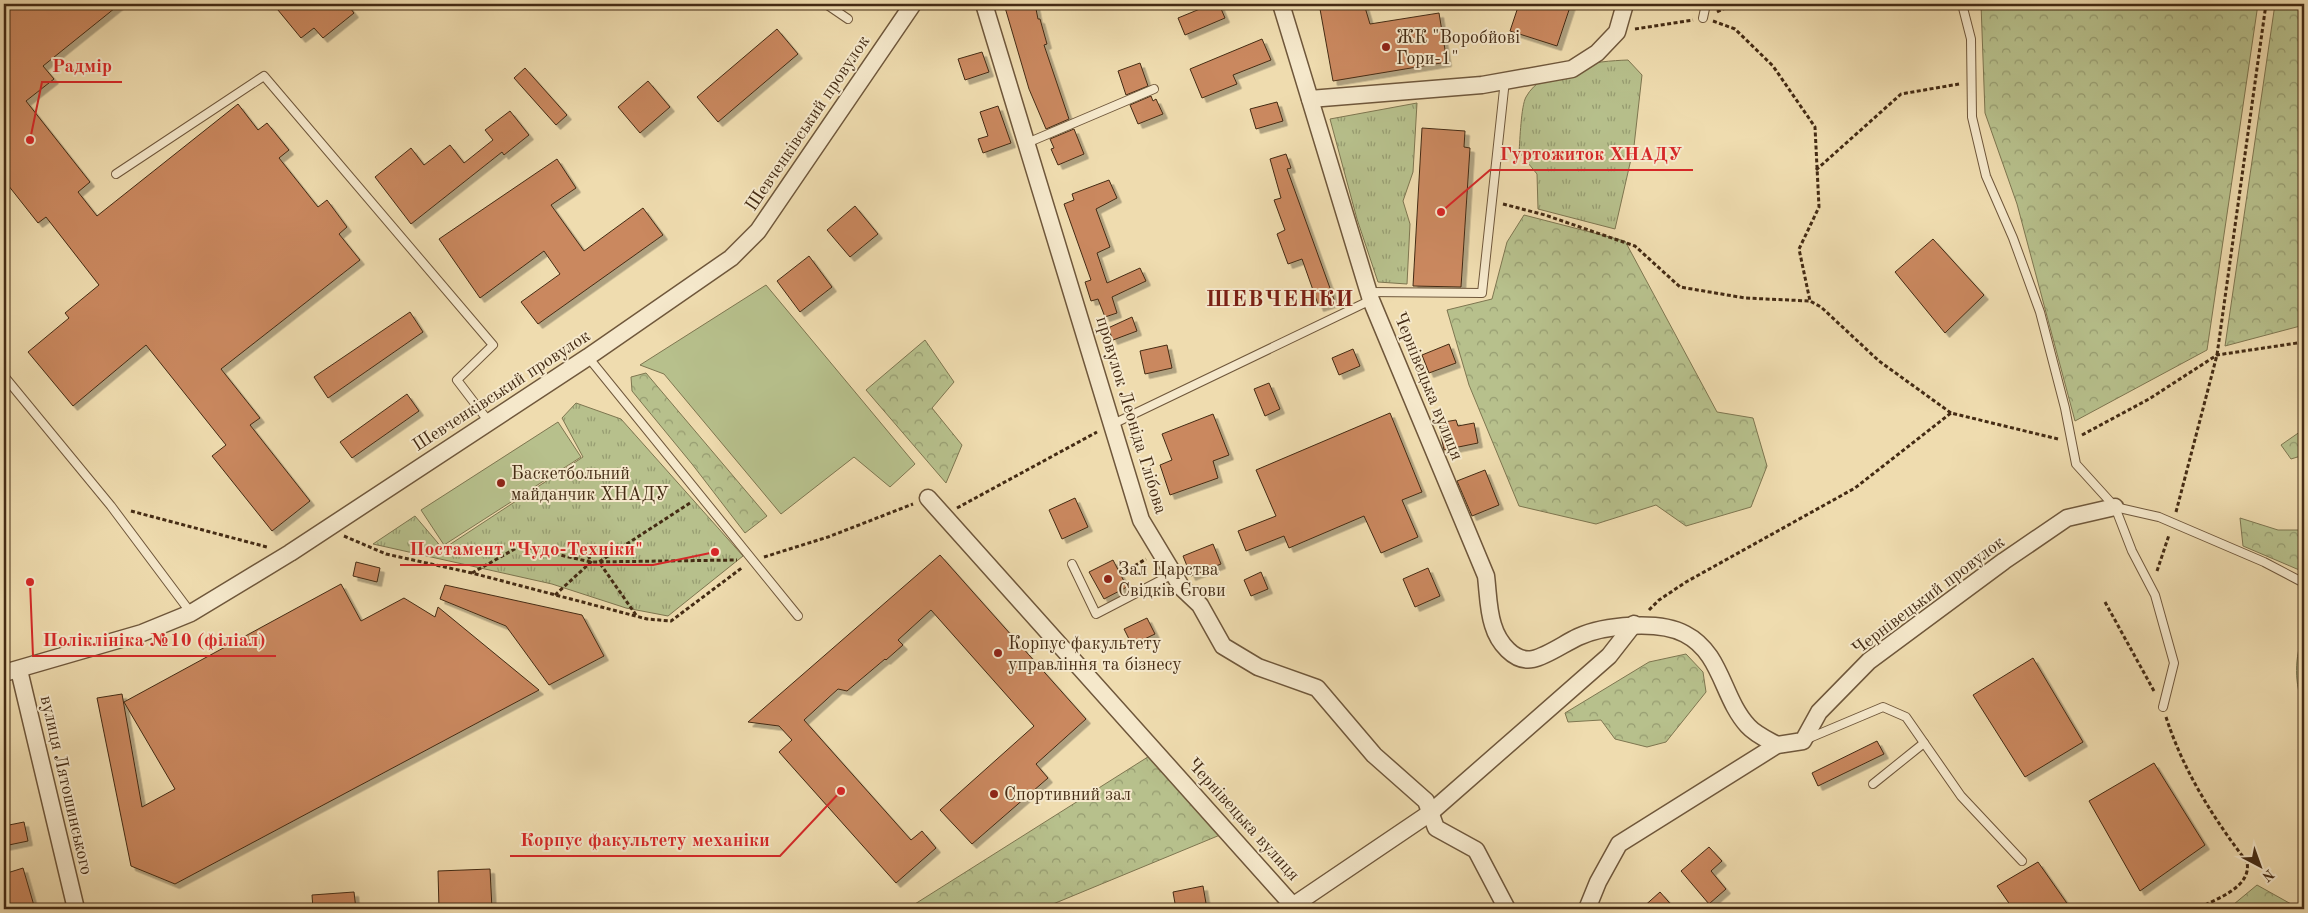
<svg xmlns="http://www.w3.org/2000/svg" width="2308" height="913" font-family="'Old Standard TT',serif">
  <defs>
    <pattern id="grass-tufts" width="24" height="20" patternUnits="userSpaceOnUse" patternTransform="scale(1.25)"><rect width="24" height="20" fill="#b7c08c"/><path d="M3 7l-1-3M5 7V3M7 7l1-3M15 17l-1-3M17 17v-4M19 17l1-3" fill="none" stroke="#969c71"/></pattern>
    <pattern id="forest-crowns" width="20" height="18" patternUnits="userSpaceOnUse" patternTransform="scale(1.25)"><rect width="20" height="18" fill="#b7c08c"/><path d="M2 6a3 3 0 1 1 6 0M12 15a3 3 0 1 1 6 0" fill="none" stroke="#969c71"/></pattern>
    <filter id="shadow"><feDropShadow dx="4.5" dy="4.5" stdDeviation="0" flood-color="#0004"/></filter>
  </defs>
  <rect width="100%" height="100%" fill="#efdcaf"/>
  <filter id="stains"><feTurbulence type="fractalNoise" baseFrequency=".004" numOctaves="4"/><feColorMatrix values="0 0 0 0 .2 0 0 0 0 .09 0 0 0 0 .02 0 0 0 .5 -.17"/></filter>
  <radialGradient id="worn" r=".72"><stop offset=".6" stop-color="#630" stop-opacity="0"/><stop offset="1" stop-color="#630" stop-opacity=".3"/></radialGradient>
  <!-- grass -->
  <g fill="url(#grass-tufts)" stroke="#7e7650">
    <path d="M1628,60L1642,75L1634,146L1615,229L1538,209L1537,174L1519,152C1520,140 1521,106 1526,97C1542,67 1597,61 1628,60Z"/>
    <polygon points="1417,103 1413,172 1403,201 1410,224 1407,284 1378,282 1357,219 1330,119"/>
    <polygon points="576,403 621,419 743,556 668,616 626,608 552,584 373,544 415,516 443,549 583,457 562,418"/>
  </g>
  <!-- forest -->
  <g fill="url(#forest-crowns)" stroke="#7e7650">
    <polygon points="1981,4 2258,4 2207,350 2075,421 2017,204 1985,113"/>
    <polygon points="2275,4 2304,4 2304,325 2225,346"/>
    <polygon points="1524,215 1625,241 1717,412 1753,418 1767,466 1751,507 1686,526 1656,505 1596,524 1519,506 1469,385 1447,310 1492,299 1507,242"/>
    <polygon points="925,340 954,382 932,408 962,445 946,483 866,390"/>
    <polygon points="646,373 767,516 745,533 692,464 632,391 631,377"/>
    <polygon points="2304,429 2304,455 2291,459 2281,445"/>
    <polygon points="2240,518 2278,530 2304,530 2304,572 2243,546"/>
    <polygon points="1686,654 1703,672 1706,692 1666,742 1647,747 1615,739 1601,720 1568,722 1565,713 1649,662"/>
    <polygon points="1151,755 1220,835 1041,909 907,909"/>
    <polygon points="2257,885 2300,909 2228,909"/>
  </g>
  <!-- pitch -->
  <g fill="#b7c08c" stroke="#7e7650">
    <polygon points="766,285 915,464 890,487 854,457 781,514 664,374 640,365"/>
    <polygon points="558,422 581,457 444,545 421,510"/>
    <path d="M2304,632V709C2294,682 2294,659 2304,632Z"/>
  </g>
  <!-- building -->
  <g fill="#ca885e" stroke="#442b14" filter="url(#shadow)">
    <polygon points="4,4 120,4 43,66 54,79 26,101 90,182 78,192 97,216 238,104 258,130 267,123 289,150 279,158 318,207 327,200 347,227 339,234 360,260 221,369 260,418 250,425 310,501 272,531 212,456 226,445 146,345 73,406 28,352 69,318 65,313 99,285 46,217 38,223 4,180"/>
    <polygon points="273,4 347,4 354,13 323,38 314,28 301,38"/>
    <polygon points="1004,4 1035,4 1038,19 1040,19 1047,44 1044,45 1069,119 1046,129 1029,89"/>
    <polygon points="1212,4 1219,4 1225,18 1185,35 1178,18"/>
    <polygon points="1336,4 1364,4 1370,24 1439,13 1447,62 1333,81 1320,9"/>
    <polygon points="1519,4 1571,4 1557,46 1510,31"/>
    <polygon points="777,29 798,54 718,122 697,97"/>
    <polygon points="1262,39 1271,60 1233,75 1237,84 1202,98 1190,69"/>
    <polygon points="982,52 989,72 965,80 958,59"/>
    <polygon points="1140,63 1148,86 1126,95 1118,71"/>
    <polygon points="525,68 567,115 556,125 514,78"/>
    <polygon points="648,81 670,107 640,133 618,107"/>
    <polygon points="1151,96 1153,101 1156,99 1163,114 1138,124 1130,105"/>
    <polygon points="1277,102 1283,121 1256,129 1250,109"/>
    <polygon points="998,106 1011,143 983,153 978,139 988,136 980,112"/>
    <polygon points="510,111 529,135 504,155 502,152 411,224 375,177 411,148 424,165 450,145 464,163 493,140 485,130"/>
    <polygon points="1422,128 1465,131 1464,147 1470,148 1461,287 1413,286"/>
    <polygon points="1074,129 1084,154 1058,165 1051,149 1054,148 1050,139"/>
    <polygon points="1286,154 1291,168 1287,169 1335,302 1319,307 1302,259 1288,264 1277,234 1285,230 1274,200 1281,198 1270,159"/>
    <polygon points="557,159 576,188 551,205 584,251 643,208 663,235 538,324 521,302 560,274 544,251 480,298 439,239"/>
    <polygon points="1109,180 1117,198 1096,209 1110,247 1097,253 1107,283 1140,268 1146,281 1112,297 1117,313 1105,317 1098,299 1091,301 1085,282 1091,280 1064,204 1074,200 1072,194"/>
    <polygon points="855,206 878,234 850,257 827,230"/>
    <polygon points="1933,239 1984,295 1945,333 1895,272"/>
    <polygon points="809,256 832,287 800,312 777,281"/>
    <polygon points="410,312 423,332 328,398 314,377"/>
    <polygon points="1132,317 1137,331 1113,340 1108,328"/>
    <polygon points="1449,344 1456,363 1429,373 1422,355"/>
    <polygon points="1167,345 1172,368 1145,374 1140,351"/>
    <polygon points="1353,349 1360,366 1339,375 1332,358"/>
    <polygon points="1269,383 1280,409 1265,416 1254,389"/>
    <polygon points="407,394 419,411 352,458 340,442"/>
    <polygon points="1390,413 1422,492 1402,500 1418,537 1381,553 1364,516 1289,548 1284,536 1246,551 1238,531 1276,516 1256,470"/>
    <polygon points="1213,414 1229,455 1213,461 1218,478 1170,495 1160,465 1172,460 1162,434"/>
    <polygon points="1456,420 1458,426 1474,423 1478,443 1444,450 1438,423"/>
    <polygon points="1485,470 1499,505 1472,516 1457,481"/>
    <polygon points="1075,498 1088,527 1062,539 1049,510"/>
    <polygon points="1213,544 1221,564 1191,576 1183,556"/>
    <polygon points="940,555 1086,719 1036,764 1048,778 972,844 940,810 1034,726 931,610 898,640 903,645 886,660 885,659 847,691 838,689 804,720 911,840 922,831 936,848 896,883 779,752 792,740 779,726 748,722"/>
    <polygon points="1113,560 1127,587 1104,599 1089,572"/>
    <polygon points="356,562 380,568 377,582 353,576"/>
    <polygon points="1428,568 1440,596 1415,607 1403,579"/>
    <polygon points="1261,572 1268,589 1251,596 1244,580"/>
    <polygon points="341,584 361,621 404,598 435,617 438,607 539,690 175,884 131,866 97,698 122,694 142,807 175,789 124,702"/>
    <polygon points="445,585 582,615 604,656 549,685 506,626 440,599"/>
    <polygon points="1147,618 1155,634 1132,645 1124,629"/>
    <polygon points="2033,658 2083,742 2025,777 1973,695"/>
    <polygon points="1877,741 1884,754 1818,786 1812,773"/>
    <polygon points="2154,763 2205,845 2140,891 2089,801"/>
    <polygon points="24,822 28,841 4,846 4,826"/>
    <polygon points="1709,847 1722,861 1711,871 1726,889 1709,904 1681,871"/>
    <polygon points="2038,862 2071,909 2013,909 1997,886"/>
    <polygon points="23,868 35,909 4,909 4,874"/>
    <polygon points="490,869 492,909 439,909 438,871"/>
    <polygon points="1203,886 1207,909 1176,909 1173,892"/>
    <polygon points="354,892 356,909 313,909 312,895"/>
    <polygon points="1660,892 1675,909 1641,909"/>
  </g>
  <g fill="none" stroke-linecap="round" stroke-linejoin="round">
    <!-- service casing -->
    <g stroke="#6f573b" stroke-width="10">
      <g id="service">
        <polyline points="826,4 848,19"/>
        <polyline points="1962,4 1971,39 1972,117 1986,176 2013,238 2040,312 2065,408 2076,464 2115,507 2132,551 2155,595 2174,663 2163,707"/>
        <polyline points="1703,18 1706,4"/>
        <polyline points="1027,143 1154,89"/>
        <polyline points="116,174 264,76 493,345 457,380 489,422"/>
        <polyline points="1369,292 1482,293 1505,80"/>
        <polyline points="588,357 798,616"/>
        <polyline points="4,376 111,506 191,613"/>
        <polyline points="1113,424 1371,300"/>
        <polyline points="2115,507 2159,517 2264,562 2304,583"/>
        <polyline points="1072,564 1096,614 1173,574"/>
        <polyline points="1807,739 1883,707 1906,717 1961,796 2022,861"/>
        <polyline points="1873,784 1924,743"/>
      </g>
    </g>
    <!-- minor casing -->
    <g stroke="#6f573b" stroke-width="19">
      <g id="minor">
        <polyline points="984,4 1141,520 1182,588 1200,605 1223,646 1258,667 1317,688 1374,755 1426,801 1436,828 1476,850 1507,909"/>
        <path d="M1281,4L1371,300L1486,576C1488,592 1488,610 1493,625C1498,642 1514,663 1533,659C1547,656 1565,643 1578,637C1604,625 1659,620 1685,634C1722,653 1722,698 1748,726C1755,734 1768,740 1777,745"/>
        <polyline points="1310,99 1482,85 1572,69 1597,53 1617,32 1625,4"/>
        <polyline points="928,498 1296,909"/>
        <polyline points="19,670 76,909"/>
        <polyline points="4,673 142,633 191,613 290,553 588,357 731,258 758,231 913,4"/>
        <polyline points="1294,905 1430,813 1609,656 1634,624"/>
        <polyline points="1587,909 1598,882 1619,844 1777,745 1803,741 1819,712 1869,661 2004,561 2067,518 2115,507"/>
      </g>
    </g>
    <!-- path -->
    <g stroke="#442b14" stroke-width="3" stroke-dasharray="4 2.5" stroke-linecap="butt">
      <polyline points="1717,12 1733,4"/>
      <polyline points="1713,21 1735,29 1773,66 1815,127 1819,207 1799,249 1810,301"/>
      <polyline points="1635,29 1693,20"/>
      <polyline points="1816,170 1901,94 1959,84"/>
      <polyline points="1503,204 1545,215 1635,246 1680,287 1745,298 1810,301 1821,307 1879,361 1951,413"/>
      <polyline points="2082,435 2149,399 2217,355 2304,342"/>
      <polyline points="957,508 1097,432"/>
      <polyline points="131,511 267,547"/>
      <polyline points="2176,512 2217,355 2266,4"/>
      <polyline points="344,536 386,554 472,573 647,619 671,621 743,567"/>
      <polyline points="764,557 828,537 913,504"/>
      <polyline points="1129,569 1146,559"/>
      <polyline points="2157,571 2169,535"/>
      <polyline points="472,573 520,546 591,562 737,560"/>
      <polyline points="555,595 591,562 586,550"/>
      <polyline points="2105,602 2154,691"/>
      <polyline points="1649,610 1659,600 1686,582 1855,488 1951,413 2058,439"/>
      <polyline points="636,615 599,562 690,503"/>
      <path d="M2166,717C2183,770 2213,818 2247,862C2252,888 2215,899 2197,909"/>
    </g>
    <!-- service -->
    <use href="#service" stroke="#f5e8cb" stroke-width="8"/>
    <!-- minor -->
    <use href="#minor" stroke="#f5e8cb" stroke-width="16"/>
  </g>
  <!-- markers -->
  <g fill="#8f2418" stroke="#f5e8cb" stroke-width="2">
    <circle cx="1386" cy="47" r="5"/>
    <circle cx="501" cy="483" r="5"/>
    <circle cx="1108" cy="579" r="5"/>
    <circle cx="998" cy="653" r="5"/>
    <circle cx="994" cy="794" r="5"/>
  </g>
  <g text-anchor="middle" stroke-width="4" stroke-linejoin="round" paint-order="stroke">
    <!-- poi labels -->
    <g font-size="18" fill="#442b14" stroke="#f5e8cb" text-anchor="start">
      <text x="1396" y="43">ЖК "Воробйові<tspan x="1396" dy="21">Гори-1"</tspan></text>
      <text x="511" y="479">Баскетбольний<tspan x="511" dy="21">майданчик ХНАДУ</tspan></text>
      <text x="1118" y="575">Зал Царства<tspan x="1118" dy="21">Свідків Єгови</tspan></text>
      <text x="1008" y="649">Корпус факультету<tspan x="1008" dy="21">управління та бізнесу</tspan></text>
      <text x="1004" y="800">Спортивний зал</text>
    </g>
    <!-- street labels -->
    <g font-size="18" fill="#442b14" stroke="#f5e8cb">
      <text transform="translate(807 123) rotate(-56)" y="6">Шевченківський провулок</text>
      <text transform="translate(1429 386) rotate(68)" y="6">Чернівецька вулиця</text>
      <text transform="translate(501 390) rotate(-33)" y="6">Шевченківський провулок</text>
      <text transform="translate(1132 415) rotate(73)" y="6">провулок Леоніда Глібова</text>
      <text transform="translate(1928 595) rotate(-37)" y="6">Чернівецький провулок</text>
      <text transform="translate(67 785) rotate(77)" y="6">вулиця Лятошинського</text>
      <text transform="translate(1244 819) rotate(48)" y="6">Чернівецька вулиця</text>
    </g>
    <!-- district labels -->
    <g font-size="22" font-weight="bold" letter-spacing="1" fill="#7a1f14" stroke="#f5e8cb">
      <text x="1280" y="306">ШЕВЧЕНКИ</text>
    </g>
  </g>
  <!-- callouts -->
  <path fill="none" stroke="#d62828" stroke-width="2" d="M30 140L42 82H122M1441 212L1490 170H1693M715 552L653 565H400M30 582L33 656H276M841 791L780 856H510"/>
  <g fill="#d62828" stroke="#f5e8cb" stroke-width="2">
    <circle cx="30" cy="140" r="5"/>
    <circle cx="1441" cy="212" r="5"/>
    <circle cx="715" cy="552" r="5"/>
    <circle cx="30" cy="582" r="5"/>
    <circle cx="841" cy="791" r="5"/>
  </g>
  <g font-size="19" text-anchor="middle" font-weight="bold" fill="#d62828" stroke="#f5e8cb" stroke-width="4" stroke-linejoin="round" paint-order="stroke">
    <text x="82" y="72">Радмір</text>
    <text x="1591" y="160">Гуртожиток ХНАДУ</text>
    <text x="526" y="555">Постамент "Чудо-Техніки"</text>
    <text x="154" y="646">Поліклініка №10 (філіал)</text>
    <text x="645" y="846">Корпус факультету механіки</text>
  </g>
  <!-- margin -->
  <rect width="2308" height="913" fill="none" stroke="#efdcaf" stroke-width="20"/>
  <rect x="5" y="5" width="2298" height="903" fill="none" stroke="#442b14" stroke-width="2.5"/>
  <rect x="10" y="10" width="2288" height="893" fill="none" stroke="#442b14"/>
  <!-- north arrow -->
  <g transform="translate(2260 866) rotate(139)" stroke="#f5e8cb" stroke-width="4" paint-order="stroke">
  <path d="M0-4L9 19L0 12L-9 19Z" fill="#442b14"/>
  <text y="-8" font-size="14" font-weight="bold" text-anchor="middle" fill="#442b14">N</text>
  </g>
  <rect width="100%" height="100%" filter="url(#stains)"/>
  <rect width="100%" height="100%" fill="url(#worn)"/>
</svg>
